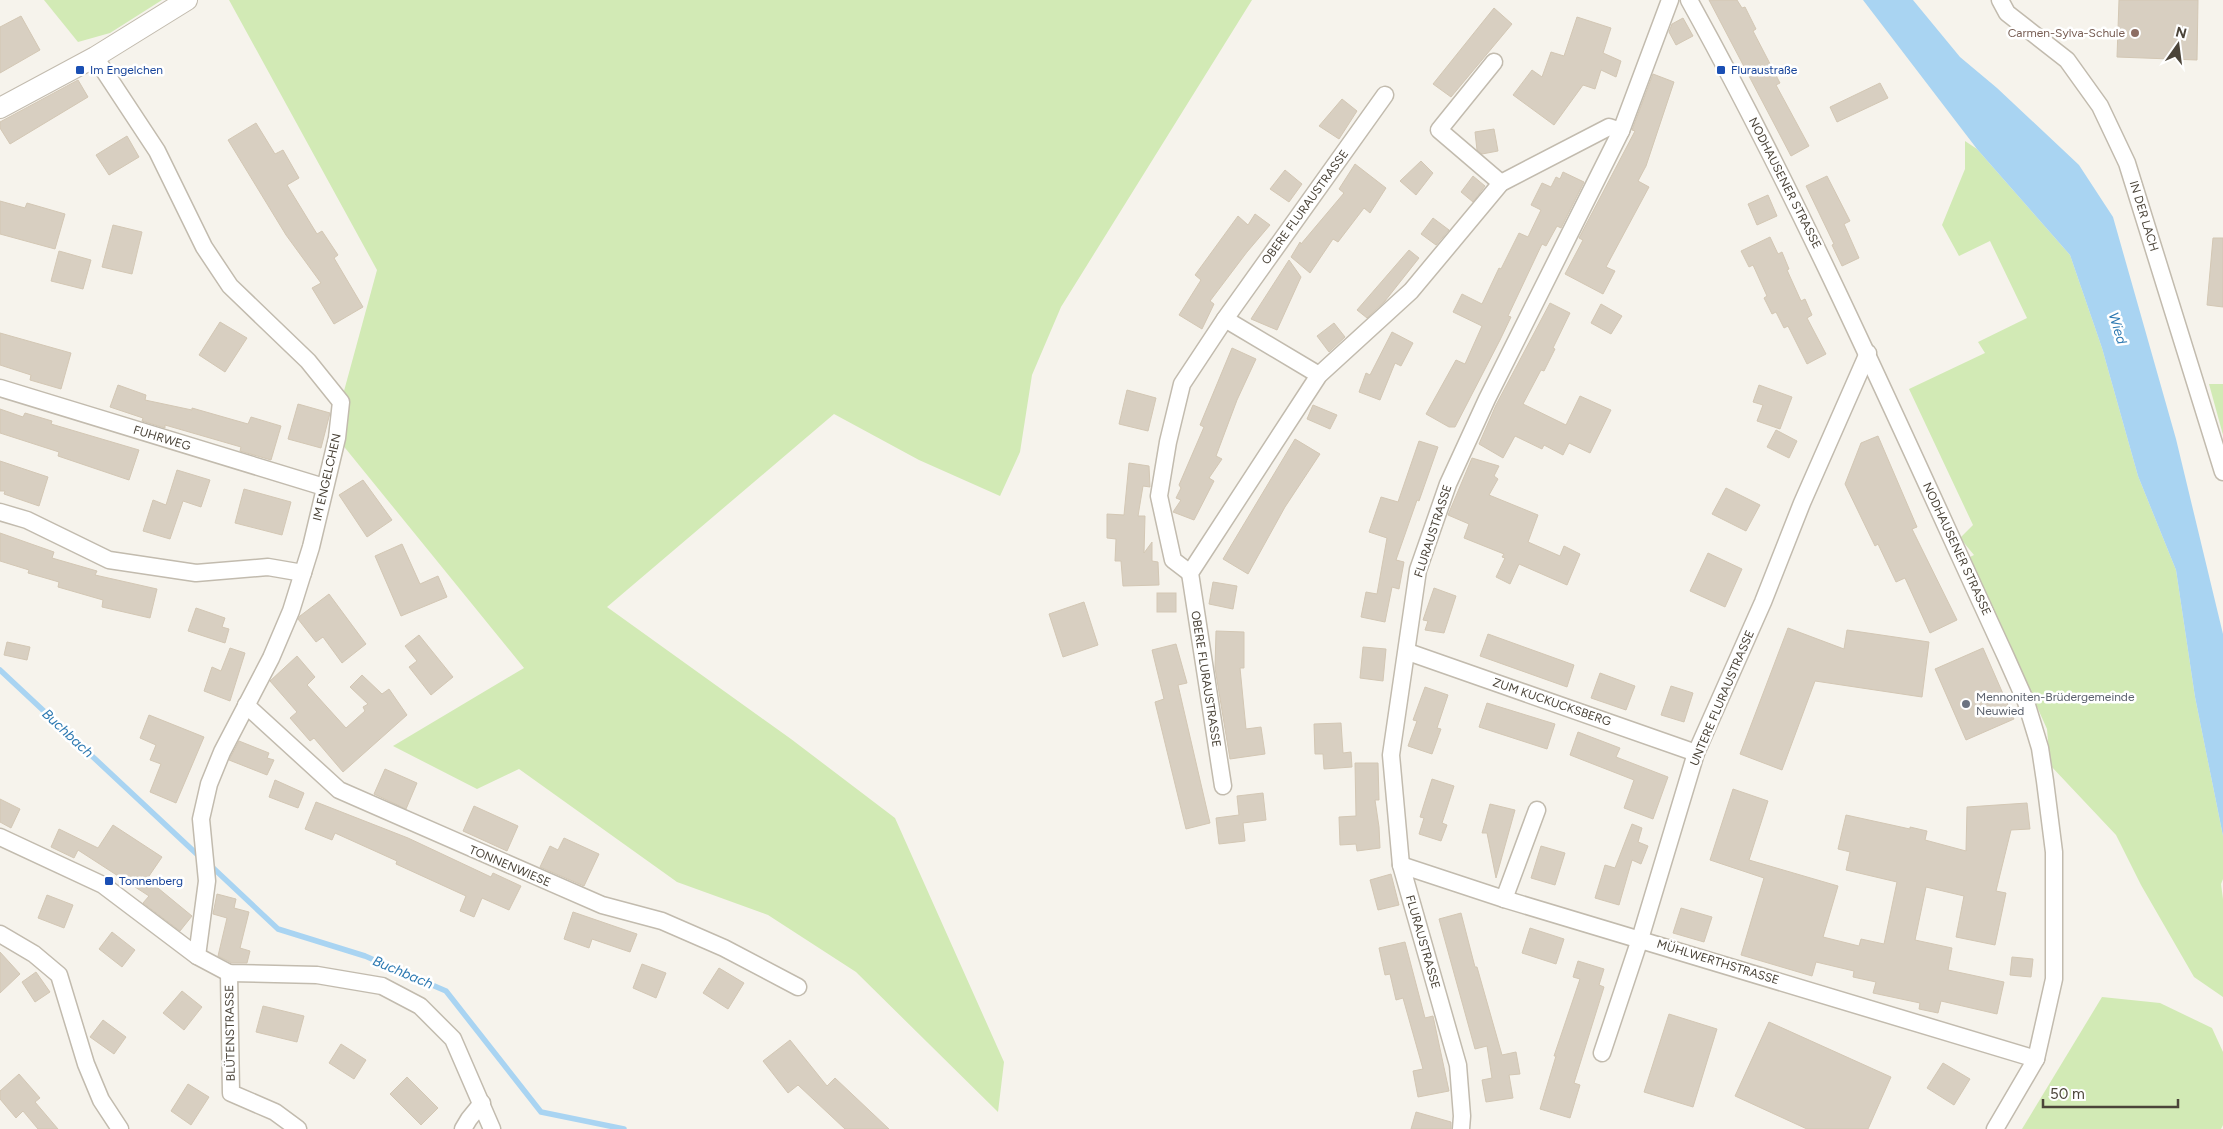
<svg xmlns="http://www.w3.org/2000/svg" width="2223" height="1129" font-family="Figtree,sans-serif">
  <rect width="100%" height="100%" fill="#f6f3ec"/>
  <!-- green -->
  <g fill="#d2eab5">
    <polygon points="44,0 162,0 110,33 78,42"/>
    <polygon points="229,0 1252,0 1061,307 1032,375 1020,452 1000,496 919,460 834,414 607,607 791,739 895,818 1004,1062 998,1112 856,972 768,915 677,882 519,769 477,789 393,746 524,668 337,438 341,402 377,270"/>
    <polygon points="1965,141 1977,149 2070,255 2102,348 2138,476 2176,570 2195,697 2223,836 2223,879 2221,884 2223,899 2223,997 2194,977 2141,885 2116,835 2050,765 2047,729 1970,557 1974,555 1960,538 1973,525 1909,389 1985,353 1978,342 2027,318 1990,241 1959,256 1942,225 1965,169"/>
    <polygon points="2209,384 2223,384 2223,435"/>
    <polygon points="2102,997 2160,1003 2212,1028 2223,1052 2223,1125 2221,1129 2022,1129"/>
  </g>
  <!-- water -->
  <polygon fill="#a9d4f2" points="1863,0 1913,0 1960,57 1997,88 2079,165 2113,217 2176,439 2223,634 2223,836 2195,697 2176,570 2138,476 2102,348 2070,255 1977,149"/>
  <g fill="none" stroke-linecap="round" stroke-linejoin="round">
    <!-- stream -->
    <g stroke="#a9d4f2" stroke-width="5.5">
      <polyline points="0,670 201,858"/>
      <polyline points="211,866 278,929 365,956 446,991 541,1112 624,1129"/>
    </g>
  </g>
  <!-- building -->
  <g fill="#d8cfc1" stroke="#d3c7b4">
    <polygon points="1709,0 1737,0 1742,8 1745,7 1756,29 1753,31 1780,83 1776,85 1809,146 1791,156"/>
    <polygon points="2119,0 2198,0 2197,60 2117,57"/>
    <polygon points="1494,8 1512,24 1451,97 1433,84"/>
    <polygon points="21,16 40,50 0,73 0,27"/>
    <polygon points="1577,17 1611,28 1603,53 1621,61 1616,77 1601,70 1595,89 1583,85 1554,125 1513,95 1532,70 1542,77 1551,52 1564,56"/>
    <polygon points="1683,18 1693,36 1676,45 1669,32 1672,24"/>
    <polygon points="1653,74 1674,82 1646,166 1638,181 1649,187 1606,267 1615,271 1603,294 1565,274 1583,240 1579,238 1635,131 1632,130"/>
    <polygon points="78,80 88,97 10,144 0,128 0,122"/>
    <polygon points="1880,83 1888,98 1837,122 1830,107"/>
    <polygon points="1342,99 1357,111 1339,139 1319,126"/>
    <polygon points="256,123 275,154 283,150 299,178 287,185 317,234 322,231 338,255 334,258 363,307 334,324 312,288 321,283 286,235 228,140"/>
    <polygon points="1494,129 1498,151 1482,154 1477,150 1475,132"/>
    <polygon points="127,136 139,157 109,175 96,155"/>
    <polygon points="1421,161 1433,173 1416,195 1400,181"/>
    <polygon points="1355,164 1386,188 1370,213 1364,208 1338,242 1333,239 1310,273 1291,257 1300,242 1301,244 1344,193 1339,189"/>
    <polygon points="1285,170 1302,184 1289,202 1270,189"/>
    <polygon points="1563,172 1584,182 1561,228 1557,226 1546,246 1542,244 1508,316 1511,317 1500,340 1455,427 1449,427 1426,414 1456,360 1465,364 1482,326 1453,312 1462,294 1482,304 1499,268 1501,269 1519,233 1528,237 1541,210 1531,205 1542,183 1551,187 1556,177 1560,179"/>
    <polygon points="1473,176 1485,186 1473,202 1461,192"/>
    <polygon points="1827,176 1850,221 1844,224 1859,258 1842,266 1832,245 1834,244 1806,186"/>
    <polygon points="1768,195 1777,216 1757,225 1748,204"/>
    <polygon points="0,201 25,208 27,203 65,214 55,249 0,234"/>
    <polygon points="1255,214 1270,225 1247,252 1210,301 1214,304 1202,329 1179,315 1201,280 1195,275 1238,216 1248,225"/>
    <polygon points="1433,218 1449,230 1436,245 1421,234"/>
    <polygon points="113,225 142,232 132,274 102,267"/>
    <polygon points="1770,237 1778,254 1782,252 1789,269 1787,270 1801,301 1805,299 1812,315 1807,318 1826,354 1807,364 1788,326 1784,328 1776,312 1772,314 1764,298 1767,296 1753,265 1749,267 1741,251"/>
    <polygon points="2213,238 2223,238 2223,307 2207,305"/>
    <polygon points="1409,250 1419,258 1385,301 1367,318 1357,310"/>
    <polygon points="59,251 91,260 83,289 51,281"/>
    <polygon points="1289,260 1301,277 1277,330 1251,319"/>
    <polygon points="1550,303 1570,313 1553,348 1555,349 1544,371 1541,370 1523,404 1566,425 1580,396 1611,410 1590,453 1569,443 1563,455 1544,445 1542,449 1515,436 1503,458 1479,444 1496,405"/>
    <polygon points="1601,304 1622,316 1611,334 1591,323"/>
    <polygon points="220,322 247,338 225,372 199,355"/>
    <polygon points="1334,323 1345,337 1329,352 1317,336"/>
    <polygon points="1392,332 1413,343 1401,366 1395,363 1380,400 1359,392 1366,373 1370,375"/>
    <polygon points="0,333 71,353 61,389 30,380 31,375 0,365"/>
    <polygon points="1232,348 1256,359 1237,400 1216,456 1222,459 1209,478 1214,481 1194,520 1173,512 1181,500 1176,498 1181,488 1179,485 1204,427 1200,425"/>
    <polygon points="118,385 146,395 145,400 192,410 192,408 248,424 251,417 281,426 271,460 240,451 241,447 165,425 165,428 142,421 143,418 110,407"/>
    <polygon points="1759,385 1792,397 1780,429 1757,421 1763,405 1753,402"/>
    <polygon points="1127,390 1156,398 1148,431 1119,424"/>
    <polygon points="298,404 330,413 321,448 288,439"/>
    <polygon points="1313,405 1337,415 1330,429 1307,419"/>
    <polygon points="0,409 23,417 25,413 52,421 51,424 139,450 129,480 58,456 59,452 0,433"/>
    <polygon points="1776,430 1797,441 1789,458 1767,447"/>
    <polygon points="1878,436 1917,527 1912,529 1957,620 1930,633 1905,578 1896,582 1878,544 1875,546 1845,484 1861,443"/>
    <polygon points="1295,439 1320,454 1285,507 1248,574 1223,559"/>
    <polygon points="1419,441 1438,447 1419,501 1417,500 1396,560 1404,562 1399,589 1392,587 1385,622 1361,617 1366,592 1377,594 1387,538 1369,532 1381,497 1398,502"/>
    <polygon points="1472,458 1499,466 1494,476 1498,479 1489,495 1538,515 1528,542 1560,556 1564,546 1580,554 1567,585 1519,564 1510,584 1496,577 1505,558 1502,557 1504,554 1464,538 1469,524 1448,515"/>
    <polygon points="0,461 48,477 39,506 4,494 5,491 0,491"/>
    <polygon points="1129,463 1149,466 1150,487 1143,486 1138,516 1145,516 1144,553 1152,542 1152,561 1158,562 1159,585 1123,586 1121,561 1115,561 1116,539 1107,538 1107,514 1124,515"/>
    <polygon points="177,470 210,480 201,507 183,501 170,539 143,531 153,500 166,505"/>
    <polygon points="363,480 392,520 367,537 339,495"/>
    <polygon points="1726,488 1760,505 1746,531 1712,514"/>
    <polygon points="244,489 291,502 282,535 235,523"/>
    <polygon points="0,533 54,552 52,558 97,571 95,575 157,589 150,618 102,607 103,600 58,587 59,582 28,573 29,570 0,561"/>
    <polygon points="402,544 420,584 438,576 447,597 401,616 375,556"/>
    <polygon points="1708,553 1742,569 1725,607 1690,591"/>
    <polygon points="1213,582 1237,586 1233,609 1209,604"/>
    <polygon points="1434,588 1456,596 1444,633 1425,630 1428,621 1423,620"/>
    <rect x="1157" y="593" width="19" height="19"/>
    <polygon points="329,594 366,644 342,663 323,637 316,642 298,619 300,616"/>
    <polygon points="1084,602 1098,645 1063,657 1049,614"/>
    <polygon points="196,608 225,618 222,627 229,629 225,643 188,631"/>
    <polygon points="1788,628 1844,649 1847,630 1929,642 1922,697 1815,681 1782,770 1740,754"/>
    <polygon points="1216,631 1244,632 1244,668 1240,668 1246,729 1261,727 1265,754 1230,759 1215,668"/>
    <polygon points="1488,634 1574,665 1567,687 1480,656"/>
    <polygon points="419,635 453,677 431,695 409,667 417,661 405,646"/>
    <polygon points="7,642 30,647 27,660 4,655"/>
    <polygon points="1176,644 1187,683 1178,685 1210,823 1186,829 1155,702 1164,699 1152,650"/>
    <polygon points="1363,647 1386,649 1383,681 1360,678"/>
    <polygon points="230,648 245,653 230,701 204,691 212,667 221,671"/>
    <polygon points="1983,648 2014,719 1966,740 1935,669"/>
    <polygon points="297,656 315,677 307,685 346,728 365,711 363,707 368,704 350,687 362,675 382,694 389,689 407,715 343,772 314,738 310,741 290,718 297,712 270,681"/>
    <polygon points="1600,673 1635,686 1626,710 1591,698"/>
    <polygon points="1671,686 1693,693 1684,722 1661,715"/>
    <polygon points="1425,687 1448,695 1437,728 1441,729 1432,754 1408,746 1417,721 1413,720"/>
    <polygon points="1487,703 1555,724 1547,749 1479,727"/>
    <polygon points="149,715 204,737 176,803 150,792 161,764 150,760 156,745 140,738"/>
    <polygon points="1341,723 1343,753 1351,752 1352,767 1324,769 1323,754 1315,754 1314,724"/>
    <polygon points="1578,732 1620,748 1616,757 1668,777 1653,819 1624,808 1634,780 1570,755"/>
    <polygon points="239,741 269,753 267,758 274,760 267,775 229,760"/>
    <polygon points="1355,763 1378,763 1379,800 1375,800 1379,827 1380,848 1357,851 1356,844 1340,845 1339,817 1356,816"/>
    <polygon points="385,769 417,783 406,809 374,794"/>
    <polygon points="1432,779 1454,786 1442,823 1447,825 1441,841 1419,834 1424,818 1420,817"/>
    <polygon points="275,780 304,793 298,808 269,797"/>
    <polygon points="1733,789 1768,801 1749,860 1838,886 1823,937 1859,946 1861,939 1884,944 1897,882 1846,870 1850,852 1838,849 1846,815 1910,829 1910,827 1927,831 1925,840 1966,851 1967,807 2027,803 2030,829 2011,830 1996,891 2006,893 1995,945 1956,937 1964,896 1926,887 1915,940 1952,948 1948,970 2004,982 1997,1014 1941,1001 1938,1013 1919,1009 1920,1003 1873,993 1876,982 1853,977 1854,971 1816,962 1812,976 1741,955 1764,878 1710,860"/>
    <polygon points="1263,793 1266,820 1243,823 1245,841 1219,844 1216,818 1239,815 1237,796"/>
    <polygon points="0,799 20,809 11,828 0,822"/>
    <polygon points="316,802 408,838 491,877 493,873 521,886 509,910 482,898 474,917 460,911 466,896 396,864 397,861 335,833 332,840 305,829"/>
    <polygon points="1490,804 1515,810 1496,878 1487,833 1482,833"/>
    <polygon points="474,806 518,826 507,851 463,831"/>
    <polygon points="1632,824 1642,828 1638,842 1648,846 1641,864 1632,860 1619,905 1595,898 1605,865 1615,868"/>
    <polygon points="113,825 162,857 147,879 192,916 180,931 143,903 149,896 78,850 74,858 51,847 59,829 98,848"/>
    <polygon points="564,838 599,854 584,886 540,867 550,846 558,850"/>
    <polygon points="1541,846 1565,853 1555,885 1531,878"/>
    <polygon points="1391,874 1399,905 1378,910 1370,880"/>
    <polygon points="217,894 236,899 234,908 249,912 240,948 250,951 247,963 232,963 218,956 227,918 213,914"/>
    <polygon points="47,895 73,905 64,928 38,918"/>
    <polygon points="1681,908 1712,917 1704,942 1673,933"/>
    <polygon points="573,912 637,934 630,952 592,939 589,948 564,939"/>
    <polygon points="1461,913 1475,967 1477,967 1502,1055 1516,1052 1520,1074 1509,1075 1513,1098 1486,1102 1482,1080 1492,1078 1487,1046 1475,1049 1439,919"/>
    <polygon points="1530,928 1564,939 1556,964 1522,953"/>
    <polygon points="112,932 135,950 122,967 99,949"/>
    <polygon points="1405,942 1425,1018 1433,1016 1449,1091 1418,1097 1413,1071 1423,1069 1403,998 1396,1000 1390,974 1385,975 1379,948"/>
    <polygon points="0,952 20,974 0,993"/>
    <polygon points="2012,957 2033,959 2031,977 2010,975"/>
    <polygon points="1578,961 1604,969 1599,985 1604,987 1574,1083 1580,1085 1570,1118 1540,1109 1556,1056 1554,1056 1580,979 1573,977"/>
    <polygon points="642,964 666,973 656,998 633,988"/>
    <polygon points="719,968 744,983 728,1009 703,993"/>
    <polygon points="36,972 50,992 35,1002 22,982"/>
    <polygon points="182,991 202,1007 184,1030 163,1013"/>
    <polygon points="263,1006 304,1016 297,1042 256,1032"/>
    <polygon points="1669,1014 1717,1029 1693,1107 1644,1092"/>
    <polygon points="103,1020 126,1037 114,1054 90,1037"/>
    <polygon points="1769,1022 1891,1077 1868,1129 1807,1129 1735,1096"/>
    <polygon points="790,1040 827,1086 835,1078 889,1129 845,1129 798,1085 788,1093 763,1061"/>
    <polygon points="341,1044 366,1060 354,1079 329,1063"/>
    <polygon points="1943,1063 1970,1079 1954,1105 1927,1088"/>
    <polygon points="19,1074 40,1098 35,1102 58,1129 38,1129 23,1111 16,1118 0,1099 0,1091"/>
    <polygon points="407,1077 438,1108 421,1125 390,1094"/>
    <polygon points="188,1084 209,1097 191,1125 171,1111"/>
    <polygon points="1416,1112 1451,1122 1451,1129 1411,1129"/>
  </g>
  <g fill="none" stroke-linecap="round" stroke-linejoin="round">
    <!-- minor casing -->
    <g stroke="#c2bbae" stroke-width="19">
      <g id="minor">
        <path d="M1689,0C1807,213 1904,436 2006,657L2026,702L2040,748L2045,781L2054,852V979L2036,1059L1995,1129"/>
        <polyline points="2000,0 2007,13 2067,60 2100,106 2127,163 2223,472"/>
        <polyline points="95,57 157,151 204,247 230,286 308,361 341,402 337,438 311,547 291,611 271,658 222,752 209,784 201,819 207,881 197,956"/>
        <polyline points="1494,62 1439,130 1501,183"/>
        <polyline points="1225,319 1319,375"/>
        <polyline points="0,388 324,487"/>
        <polyline points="0,512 27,520 109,560 196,573 268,567 303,573"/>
        <polyline points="1190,573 1173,560 1159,496 1168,442 1182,384 1225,319 1385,95"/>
        <polyline points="1408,652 1696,753"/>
        <polyline points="246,705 339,790 602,905 662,921 724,948 798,987"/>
        <polyline points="1223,786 1190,573 1319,375 1411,291 1501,183 1609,127 1621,131"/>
        <polyline points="0,837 103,885 197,956 229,973 317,975 382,986 420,1006 453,1039 492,1129"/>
        <polyline points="1401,865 1504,899 2036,1059"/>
        <polyline points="1504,899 1537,810"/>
        <polyline points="0,934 34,954 59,975 86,1064 101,1100 120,1129"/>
        <polyline points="229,973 231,1093 275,1112 298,1129"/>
        <polyline points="1602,1053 1640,939 1696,753 1763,602 1802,503 1868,353"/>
        <polyline points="463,1129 469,1119 482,1103"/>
        <polyline points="1461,1129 1462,1116 1458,1065 1401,865 1391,755 1418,570 1448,484 1487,399 1621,131 1670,0"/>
      </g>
    </g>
    <!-- tertiary casing -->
    <g stroke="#c2bbae" stroke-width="22">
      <polyline id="tertiary" points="0,108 95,57 187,0"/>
    </g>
    <!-- minor -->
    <use href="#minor" stroke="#fff" stroke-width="16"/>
    <!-- tertiary -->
    <use href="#tertiary" stroke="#fff" stroke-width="20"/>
  </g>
  <!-- markers -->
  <circle fill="#8d6e63" stroke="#fff" stroke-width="2" cx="2135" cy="33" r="5"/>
  <g fill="#1a4fb4" stroke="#fff" stroke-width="2">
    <rect x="75" y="65" width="10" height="10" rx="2.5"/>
    <rect x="1716" y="65" width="10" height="10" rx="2.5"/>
    <rect x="104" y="876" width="10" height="10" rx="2.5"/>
  </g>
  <circle fill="#6b7280" stroke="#fff" stroke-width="2" cx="1966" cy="704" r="5"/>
  <g text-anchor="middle" stroke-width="5" stroke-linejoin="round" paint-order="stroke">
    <!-- education labels -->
    <g font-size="12" fill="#785e54" stroke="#fff" text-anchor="end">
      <text x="2125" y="37">Carmen-Sylva-Schule</text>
    </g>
    <!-- transit labels -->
    <g font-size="12" fill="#164399" stroke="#fff" text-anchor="start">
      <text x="90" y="74">Im Engelchen</text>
      <text x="1731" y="74">Fluraustraße</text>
      <text x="119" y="885">Tonnenberg</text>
    </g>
    <!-- street labels -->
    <g font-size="12" fill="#4b4439" stroke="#fff">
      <text transform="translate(1785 183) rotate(63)" y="4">NODHAUSENER STRASSE</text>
      <text transform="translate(1305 207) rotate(-54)" y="4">OBERE FLURAUSTRASSE</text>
      <text transform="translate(2144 216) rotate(73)" y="4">IN DER LACH</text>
      <text transform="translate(162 438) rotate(17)" y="4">FUHRWEG</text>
      <text transform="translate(327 477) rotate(-77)" y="4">IM ENGELCHEN</text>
      <text transform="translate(1433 531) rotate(-72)" y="4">FLURAUSTRASSE</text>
      <text transform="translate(1957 549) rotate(65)" y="4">NODHAUSENER STRASSE</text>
      <text transform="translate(1206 679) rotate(81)" y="4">OBERE FLURAUSTRASSE</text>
      <text transform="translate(1722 698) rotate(-67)" y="4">UNTERE FLURAUSTRASSE</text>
      <text transform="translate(1552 702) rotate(19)" y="4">ZUM KUCKUCKSBERG</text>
      <text transform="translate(510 866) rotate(23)" y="4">TONNENWIESE</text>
      <text transform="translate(1423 942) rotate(74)" y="4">FLURAUSTRASSE</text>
      <text transform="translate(1718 962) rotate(17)" y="4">MÜHLWERTHSTRASSE</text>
      <text transform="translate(230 1033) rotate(-91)" y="4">BLÜTENSTRASSE</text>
    </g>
    <!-- worship labels -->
    <g font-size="12" fill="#5b616d" stroke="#fff" text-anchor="start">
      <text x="1976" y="701">Mennoniten-Brüdergemeinde<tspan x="1976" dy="14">Neuwied</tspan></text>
    </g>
    <!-- water labels -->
    <g font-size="14" font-style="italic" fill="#2e7ab2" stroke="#fff">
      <text transform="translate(2118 328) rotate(73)" y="5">Wied</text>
      <text transform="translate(68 733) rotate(43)" y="5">Buchbach</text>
      <text transform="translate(403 972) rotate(23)" y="5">Buchbach</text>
    </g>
  </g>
  <!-- north arrow -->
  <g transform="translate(2178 45) rotate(14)" stroke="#ffffff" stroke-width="4" paint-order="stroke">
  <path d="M0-4L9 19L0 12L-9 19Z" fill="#4b4439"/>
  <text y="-8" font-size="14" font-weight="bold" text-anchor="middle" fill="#4b4439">N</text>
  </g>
  <!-- scale -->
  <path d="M2043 1099v8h135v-8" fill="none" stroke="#4b4439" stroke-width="2.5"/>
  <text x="2050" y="1099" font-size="15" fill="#4b4439" stroke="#ffffff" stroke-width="4" paint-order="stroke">50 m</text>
</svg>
